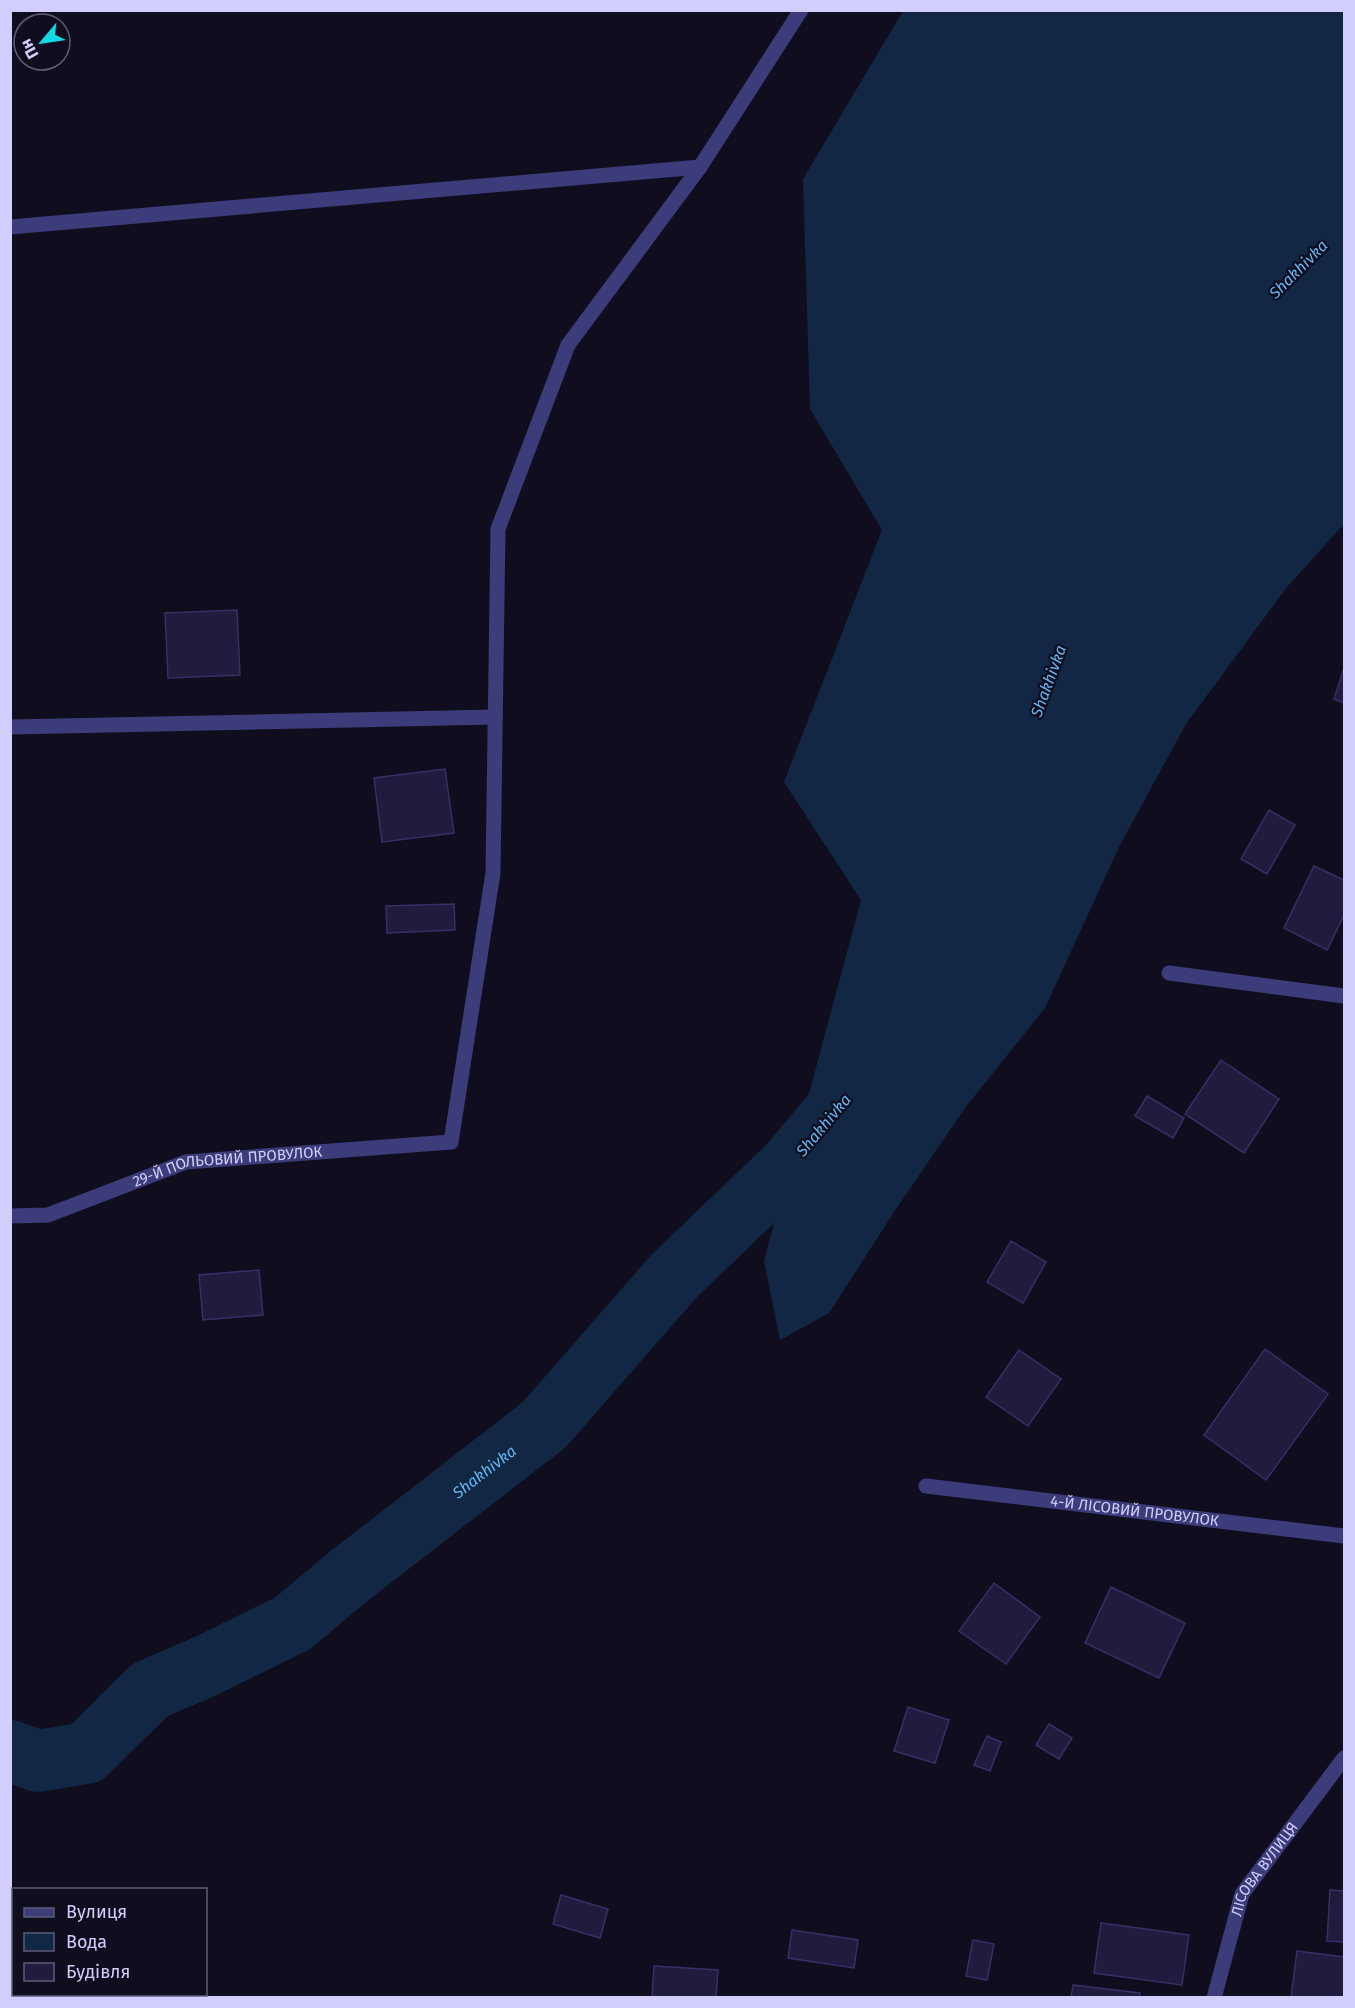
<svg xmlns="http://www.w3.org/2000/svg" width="1355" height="2008" font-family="'Fira Sans',sans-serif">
  <rect width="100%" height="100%" fill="#100e1e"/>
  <!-- water -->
  <polygon fill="#112743" points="903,11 1344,11 1344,524 1287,587 1186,724 1120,845 1045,1008 965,1108 894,1212 829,1313 780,1340 764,1261 861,900 784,782 882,530 810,409 803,179"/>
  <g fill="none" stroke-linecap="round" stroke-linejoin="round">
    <!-- river -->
    <path stroke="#112743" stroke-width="62" id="s1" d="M10,1751L38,1761L86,1753L150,1690L208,1665L293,1623L349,1576L544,1425L674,1276L789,1166L844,1100"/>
  </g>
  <!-- building -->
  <g fill="#211b3d" stroke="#382f68" stroke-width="1.5">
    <polygon points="237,610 240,675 168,678 165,613"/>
    <polygon points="1344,668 1344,703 1334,699"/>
    <polygon points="445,769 454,833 382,842 374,778"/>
    <polygon points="1269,810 1295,825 1267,874 1241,859"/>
    <polygon points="1314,866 1344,880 1344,915 1327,950 1284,928"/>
    <polygon points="454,904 455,930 387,933 386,906"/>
    <polygon points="1221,1060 1279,1099 1244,1153 1185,1114"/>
    <polygon points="1147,1096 1184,1118 1173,1138 1135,1116"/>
    <polygon points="1011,1241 1046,1262 1023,1303 987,1282"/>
    <polygon points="259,1270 263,1315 203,1320 199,1275"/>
    <polygon points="1265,1349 1328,1394 1266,1480 1204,1435"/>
    <polygon points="1019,1350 1061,1379 1028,1426 986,1397"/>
    <polygon points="994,1583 1040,1617 1006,1664 959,1631"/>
    <polygon points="1111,1587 1185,1623 1159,1678 1085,1643"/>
    <polygon points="908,1707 949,1720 935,1763 894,1751"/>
    <polygon points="1049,1724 1072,1738 1059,1759 1036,1745"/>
    <polygon points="987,1736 1001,1742 990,1771 974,1765"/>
    <polygon points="1330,1890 1344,1891 1344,1942 1327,1941"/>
    <polygon points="561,1895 608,1909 600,1938 553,1924"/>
    <polygon points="1101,1923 1189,1935 1182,1985 1094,1973"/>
    <polygon points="792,1930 858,1940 854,1968 788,1958"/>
    <polygon points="973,1940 994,1944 987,1980 966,1976"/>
    <polygon points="1297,1951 1344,1957 1344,1998 1291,1998"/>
    <polygon points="654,1966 718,1970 716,1998 652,1998"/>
    <polygon points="1073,1985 1140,1993 1139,1998 1071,1998"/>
  </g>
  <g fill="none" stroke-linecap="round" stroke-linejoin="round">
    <!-- lane -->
    <polyline stroke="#3c3c7a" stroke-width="15" points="1169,973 1344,996"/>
    <!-- street -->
    <g stroke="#3c3c7a" stroke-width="15">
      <polyline points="10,227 700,167"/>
      <polyline points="10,727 495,717"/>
      <path id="s2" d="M10,1216L48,1215L186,1162L451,1142L493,873L498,529L568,345L700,167L801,10"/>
      <path id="s3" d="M926,1486L1344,1536"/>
      <path id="s4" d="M1214,1998L1242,1894L1344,1758"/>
    </g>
  </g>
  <g text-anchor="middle" stroke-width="4.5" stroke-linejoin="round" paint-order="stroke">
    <!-- street labels -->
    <g font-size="15" fill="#d2cefc" stroke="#100e1e">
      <text dy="5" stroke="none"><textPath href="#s2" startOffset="226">29-Й ПОЛЬОВИЙ ПРОВУЛОК</textPath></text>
      <text dy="5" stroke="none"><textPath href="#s3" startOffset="210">4-Й ЛІСОВИЙ ПРОВУЛОК</textPath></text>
      <text dy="5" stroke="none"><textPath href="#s4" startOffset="140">ЛІСОВА ВУЛИЦЯ</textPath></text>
    </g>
    <!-- water labels -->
    <g font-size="16" font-style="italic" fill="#64b6f4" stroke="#100e1e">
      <text transform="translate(1298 269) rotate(-45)" y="6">Shakhivka</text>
      <text transform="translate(1048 681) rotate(-70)" y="6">Shakhivka</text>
      <text transform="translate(823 1125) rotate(-50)" y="6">Shakhivka</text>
      <text dy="6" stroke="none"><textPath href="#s1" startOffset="570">Shakhivka</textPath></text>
    </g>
  </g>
  <!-- border -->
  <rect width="1355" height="2008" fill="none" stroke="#d2cefc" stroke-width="24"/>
  <!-- legend -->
  <rect x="12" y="1888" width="195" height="108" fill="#100e1e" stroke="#5e5b77" stroke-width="1.5"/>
  <rect x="24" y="1908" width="30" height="9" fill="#3c3c7a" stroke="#5e5b77" stroke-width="1.5"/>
  <text x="66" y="1918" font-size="18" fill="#d2cefc">Вулиця</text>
  <rect x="24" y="1933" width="30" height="18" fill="#112743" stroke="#5e5b77" stroke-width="1.5"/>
  <text x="66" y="1948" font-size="18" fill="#d2cefc">Вода</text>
  <rect x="24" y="1963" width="30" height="18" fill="#211b3d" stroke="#5e5b77" stroke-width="1.5"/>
  <text x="66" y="1978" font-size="18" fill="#d2cefc">Будівля</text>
  <!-- north arrow -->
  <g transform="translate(42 42) rotate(241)"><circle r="28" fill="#100e1e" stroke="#5e5b77" stroke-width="1.5"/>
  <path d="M0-4.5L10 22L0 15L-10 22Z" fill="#10d8e5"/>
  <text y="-9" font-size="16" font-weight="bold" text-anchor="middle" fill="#d2cefc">Пн</text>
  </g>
</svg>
